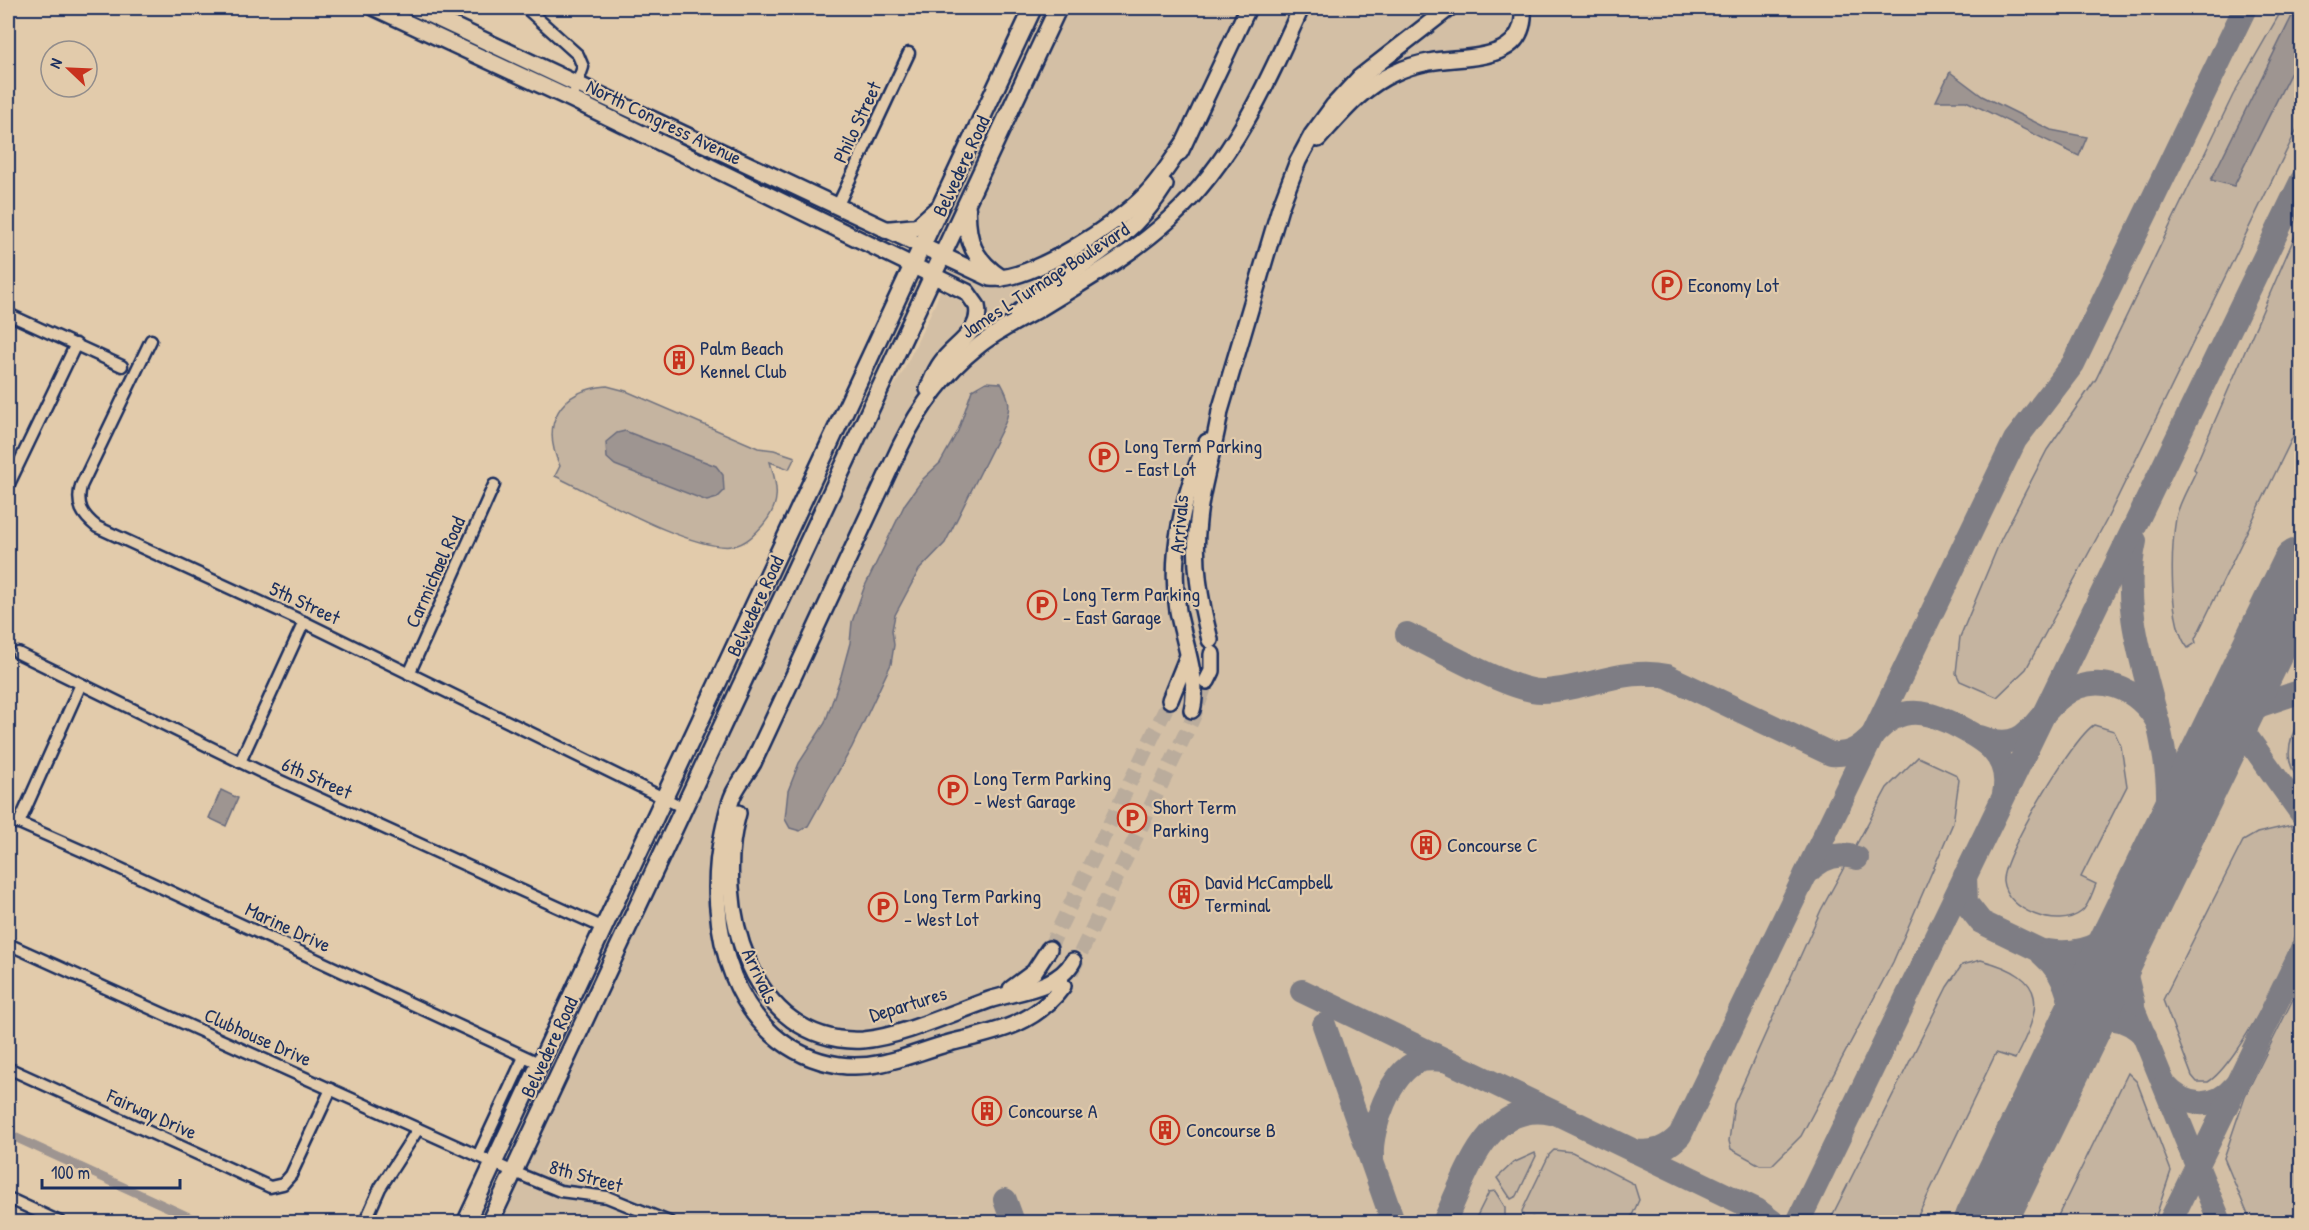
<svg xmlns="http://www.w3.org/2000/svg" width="2309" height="1230" font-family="'Patrick Hand',sans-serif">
  <rect width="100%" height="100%" fill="#e2cbab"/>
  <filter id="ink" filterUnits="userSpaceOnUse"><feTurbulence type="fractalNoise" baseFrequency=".0167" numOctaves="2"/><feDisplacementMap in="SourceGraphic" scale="12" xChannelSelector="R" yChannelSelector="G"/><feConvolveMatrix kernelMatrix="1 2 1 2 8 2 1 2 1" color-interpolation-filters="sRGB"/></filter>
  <g filter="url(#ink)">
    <!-- built -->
    <polygon fill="#d3bfa5" points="1067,8 2301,8 2301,1222 500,1222 876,415 903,372 936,302 954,253"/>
    <!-- green -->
    <g fill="#c5b4a0" stroke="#70727f" stroke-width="1.5">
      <polygon points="2296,8 2301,8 2301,121 2106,521 2026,669 1997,697 1960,681 1956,673 1960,637 2001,539 2047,450 2096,379 2233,95 2279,15 2295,10"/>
      <path d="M2301,222V420L2195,639L2196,643L2188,648C2168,624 2171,549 2176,518C2179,502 2190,485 2196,471L2194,469Z"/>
      <path d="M607,386L626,391L758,448L774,450L795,457L789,469L770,462C778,487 781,504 763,525C755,534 746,544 733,546C692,552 595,495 555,476L560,466C540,423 560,390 607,386Z"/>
      <path d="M2301,718V783C2283,762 2287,740 2301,718Z"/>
      <path d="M2094,725L2114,731L2121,746L2127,786L2081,877L2096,884C2092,893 2089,906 2081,912C2059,930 2006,911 2003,881C2001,858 2073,737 2094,725Z"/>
      <polygon points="1918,757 1957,775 1959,780 1953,823 1893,962 1801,1136 1772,1165 1760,1165 1731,1149 1729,1141 1734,1104 1821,910 1887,788"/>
      <path d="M2291,825C2294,831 2299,839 2301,845C2304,855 2303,904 2301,915C2295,950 2238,1064 2208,1082H2197L2192,1076L2163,1000L2243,841L2257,833Z"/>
      <path d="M1981,960C2050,978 2042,1007 2015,1059L1996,1053L1915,1222H1829L1947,987L1962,965Z"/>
      <polygon points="2301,983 2301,1222 2251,1222 2224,1158 2245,1096"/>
      <polygon points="2128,1073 2137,1082 2171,1171 2154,1222 2055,1222"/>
      <polygon points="1554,1150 1572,1152 1634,1184 1639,1200 1629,1222 1542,1222 1532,1218 1529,1222 1524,1222 1522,1211 1549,1155"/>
      <polygon points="1535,1153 1536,1156 1517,1196 1511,1199 1497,1178 1513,1163"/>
      <polygon points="1495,1191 1505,1207 1505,1222 1474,1222 1489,1192"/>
    </g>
    <!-- water -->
    <g fill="#9e9591" stroke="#6a6c7d" stroke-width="1.5">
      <polygon points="2296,8 2301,8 2301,52 2234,186 2211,180"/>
      <polygon points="1950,72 1982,96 2051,130 2087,137 2079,156 1966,101 1936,101"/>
      <path d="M986,382L1001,383C1010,399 1011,406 1005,423L945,543L919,570L895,615L892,630L894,645L891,664L852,747L808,826L800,831L790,828L785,819L788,791L799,763L825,723L841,676L850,643L852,622L864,588L905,504L923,479L940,463L958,431L972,390Z"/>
      <polygon points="625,431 716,466 723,475 724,491 717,498 707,501 615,465 607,458 606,442 617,433"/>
      <polygon points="221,790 238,798 226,826 209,818"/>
    </g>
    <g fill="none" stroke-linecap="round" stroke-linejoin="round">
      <!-- canal -->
      <polyline stroke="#9e9591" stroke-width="9" points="8,1134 200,1222"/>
      <!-- taxiway -->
      <g stroke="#7e7d84" stroke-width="24">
        <path d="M1407,634C1437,648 1511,691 1541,691C1582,691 1626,666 1667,676L1831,754C1871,757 1873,718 1909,713C1925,711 1939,718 1953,724C1983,739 2012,755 2004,794"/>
        <polyline points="2302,691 2231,715 2302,814"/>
        <path d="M1980,737C2029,755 2032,718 2062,696C2096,670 2140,688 2158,723C2143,664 2121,603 2135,541"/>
        <path d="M2154,873C2172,814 2172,783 2158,723"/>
        <path d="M1806,874C1820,858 1837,851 1857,858"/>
        <polyline points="1965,876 1966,903 1981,922 2108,983 2131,1004 2220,1222"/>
        <polyline points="2127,929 2123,964 2133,1004"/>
        <path d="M2048,951C2083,957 2112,941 2134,914"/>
        <path d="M2043,955C2071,979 2074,1010 2071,1045"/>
        <polyline points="1302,991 1757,1210 1773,1222"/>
        <polyline points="1324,1025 1393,1222"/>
        <path d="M2077,1032C2099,1011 2126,1016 2145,1036"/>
        <path d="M2165,1085C2185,1108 2215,1110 2235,1086"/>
        <path d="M1634,1151C1653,1154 1667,1149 1680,1135L2015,440L2073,364L2245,8"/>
        <path d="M1372,1156C1370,1129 1391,1072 1417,1062C1425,1058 1435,1059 1444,1060"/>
        <polyline points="1005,1200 1013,1222"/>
        <path d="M1444,1222C1466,1177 1486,1100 1551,1113"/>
        <polyline points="1798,1222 2302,180"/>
        <polyline points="2170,1222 2302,950"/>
      </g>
      <!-- runway -->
      <polyline stroke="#7e7d84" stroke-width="62" points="1985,1222 2302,568"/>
      <!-- secondary-tunnel -->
      <g stroke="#baac9c" stroke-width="15" stroke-dasharray="15 8" stroke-linecap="butt">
        <polyline points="1049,949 1170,700"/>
        <polyline points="1071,973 1193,718 1207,681"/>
      </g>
      <!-- street casing -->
      <g stroke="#1b2f5e" stroke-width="15">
        <g id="street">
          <polyline points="526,8 578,55 583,67 575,90"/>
          <polyline points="837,207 909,53"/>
          <polyline points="8,314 122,366"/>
          <path d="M151,340L81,486C76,505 82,515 97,527L304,622L684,808"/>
          <polyline points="8,486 76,344"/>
          <polyline points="18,653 263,773 604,928"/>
          <polyline points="409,674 494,485"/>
          <polyline points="240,762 304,622"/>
          <polyline points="8,823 19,823 87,853 541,1064"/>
          <polyline points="19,823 81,684"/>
          <polyline points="8,944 514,1172 560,1191 607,1197 669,1222"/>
          <polyline points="8,1068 270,1187 283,1184 291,1175 331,1089"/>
          <polyline points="478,1156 524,1057"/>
          <polyline points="8,1198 60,1222"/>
          <polyline points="365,1222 380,1188 418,1129"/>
        </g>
      </g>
      <!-- secondary casing -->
      <g stroke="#1b2f5e" stroke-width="20">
        <g id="secondary">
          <path d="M375,8L571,99L967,292L977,306C983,332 953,345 941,363C935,371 932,380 928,389"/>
          <path d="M415,8L990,278C1029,283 1119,223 1146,194C1161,179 1172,160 1184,143"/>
          <path d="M1318,139C1341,114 1362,87 1394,73C1405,68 1417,64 1429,62C1466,55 1527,64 1523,8"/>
          <polyline points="1180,152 1248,8"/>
          <path d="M1017,314C1070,266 1125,250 1165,185"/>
          <path d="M1210,640C1200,600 1193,562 1198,521C1201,484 1215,448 1220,411L1280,208L1298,161L1312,135L1334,105L1359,78L1449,8"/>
          <polyline points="1207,681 1212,671 1212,654"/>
          <polyline points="1170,700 1187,658"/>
          <path d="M1192,710C1200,684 1183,639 1178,611C1169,555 1183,493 1207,442"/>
          <path d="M738,813C713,902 749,1046 863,1040C900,1037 952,1013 989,1000C1016,991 1058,989 1073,961"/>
          <path d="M1063,986C1036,1024 996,1032 953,1042C914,1052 880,1071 839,1065C732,1049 703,922 723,833C726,820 728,805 734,793C739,783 747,773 753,763L900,447C919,408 943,374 977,347C996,331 1018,321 1039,309C1084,281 1131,255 1170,219C1233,161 1267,84 1301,8"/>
          <polyline points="1011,989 1034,972 1049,949"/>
        </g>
      </g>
      <!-- primary casing -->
      <g stroke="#1b2f5e" stroke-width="21">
        <g id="primary">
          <path d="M967,208C966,241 974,260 1001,278"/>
          <polyline points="886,230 917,227 936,210"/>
          <polyline points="466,1222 1033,8"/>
          <polyline points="490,1222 1058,8"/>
        </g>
      </g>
      <!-- street -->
      <use href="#street" stroke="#e2cbab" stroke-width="10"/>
      <!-- secondary -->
      <use href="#secondary" stroke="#e2cbab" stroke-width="15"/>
      <!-- primary -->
      <use href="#primary" stroke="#e2cbab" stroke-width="16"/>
    </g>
  </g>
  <!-- icons -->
  <defs>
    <g id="parking-ring" transform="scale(1.5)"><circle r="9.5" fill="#e2cbab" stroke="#c8321e" stroke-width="1.5"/><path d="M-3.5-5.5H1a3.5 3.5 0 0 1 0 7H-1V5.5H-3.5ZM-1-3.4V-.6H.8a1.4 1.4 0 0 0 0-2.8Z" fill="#c8321e"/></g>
    <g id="building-ring" transform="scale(1.5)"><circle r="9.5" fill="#e2cbab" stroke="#c8321e" stroke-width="1.5"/><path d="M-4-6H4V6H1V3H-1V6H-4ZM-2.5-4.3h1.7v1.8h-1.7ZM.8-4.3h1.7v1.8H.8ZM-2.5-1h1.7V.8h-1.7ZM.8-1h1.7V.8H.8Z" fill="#c8321e"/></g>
  </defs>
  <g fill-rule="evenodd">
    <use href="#parking-ring" x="1667" y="285"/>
    <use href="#building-ring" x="679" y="360"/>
    <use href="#parking-ring" x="1104" y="457"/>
    <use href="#parking-ring" x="1042" y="605"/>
    <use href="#parking-ring" x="953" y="790"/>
    <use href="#parking-ring" x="1132" y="818"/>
    <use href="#building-ring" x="1426" y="845"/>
    <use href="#building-ring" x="1184" y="894"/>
    <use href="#parking-ring" x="883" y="907"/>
    <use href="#building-ring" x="987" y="1111"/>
    <use href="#building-ring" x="1165" y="1130"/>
  </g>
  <g text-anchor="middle" stroke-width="4.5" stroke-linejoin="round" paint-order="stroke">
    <!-- street labels -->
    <g font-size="20" fill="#1b2f5e" stroke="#e2cbab">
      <text transform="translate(664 122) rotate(26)" y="7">North Congress Avenue</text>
      <text transform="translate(857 122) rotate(-65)" y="7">Philo Street</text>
      <text transform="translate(961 166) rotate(-65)" y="7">Belvedere Road</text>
      <text transform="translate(1045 280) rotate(-33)" y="7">James L Turnage Boulevard</text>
      <text transform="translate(1179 524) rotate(-85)" y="7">Arrivals</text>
      <text transform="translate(435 572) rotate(-66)" y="7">Carmichael Road</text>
      <text transform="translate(305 603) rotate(25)" y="7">5th Street</text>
      <text transform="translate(755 606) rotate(-65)" y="7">Belvedere Road</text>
      <text transform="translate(317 778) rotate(24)" y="7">6th Street</text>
      <text transform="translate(288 927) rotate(25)" y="7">Marine Drive</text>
      <text transform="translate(760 976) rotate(65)" y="7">Arrivals</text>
      <text transform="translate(908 1004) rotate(-17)" y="7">Departures</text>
      <text transform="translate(258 1037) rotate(24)" y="7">Clubhouse Drive</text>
      <text transform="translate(549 1047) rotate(-65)" y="7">Belvedere Road</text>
      <text transform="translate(152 1114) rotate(24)" y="7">Fairway Drive</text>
      <text transform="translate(586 1176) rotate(15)" y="7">8th Street</text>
    </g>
    <!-- poi labels -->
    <g font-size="20" fill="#1b2f5e" stroke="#e2cbab" text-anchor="start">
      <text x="1688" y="292">Economy Lot</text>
      <text x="700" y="355">Palm Beach<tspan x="700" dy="23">Kennel Club</tspan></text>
      <text x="1125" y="453">Long Term Parking<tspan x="1125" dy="23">- East Lot</tspan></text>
      <text x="1063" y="601">Long Term Parking<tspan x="1063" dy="23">- East Garage</tspan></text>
      <text x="974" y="785">Long Term Parking<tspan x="974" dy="23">- West Garage</tspan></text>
      <text x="1153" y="814">Short Term<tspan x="1153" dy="23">Parking</tspan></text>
      <text x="1447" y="852">Concourse C</text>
      <text x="1205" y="889">David McCampbell<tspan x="1205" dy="23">Terminal</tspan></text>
      <text x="904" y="903">Long Term Parking<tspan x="904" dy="23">- West Lot</tspan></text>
      <text x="1008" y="1118">Concourse A</text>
      <text x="1186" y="1137">Concourse B</text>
    </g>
  </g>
  <!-- margin -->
  <rect width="2309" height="1230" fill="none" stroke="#e2cbab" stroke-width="30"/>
  <rect x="15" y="15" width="2279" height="1200" fill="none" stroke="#1b2f5e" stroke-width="2" filter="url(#ink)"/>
  <!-- north arrow -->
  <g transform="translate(69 69) rotate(293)"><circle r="28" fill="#e2cbab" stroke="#928d8c" stroke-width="1.5"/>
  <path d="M0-4.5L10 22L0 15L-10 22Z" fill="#c8321e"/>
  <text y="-9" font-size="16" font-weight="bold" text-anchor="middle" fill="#1b2f5e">N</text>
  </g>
  <!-- scale -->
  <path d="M42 1179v9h138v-9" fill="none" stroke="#1b2f5e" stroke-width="3"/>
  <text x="51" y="1179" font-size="18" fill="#1b2f5e" stroke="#e2cbab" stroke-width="4.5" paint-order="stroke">100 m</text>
</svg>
